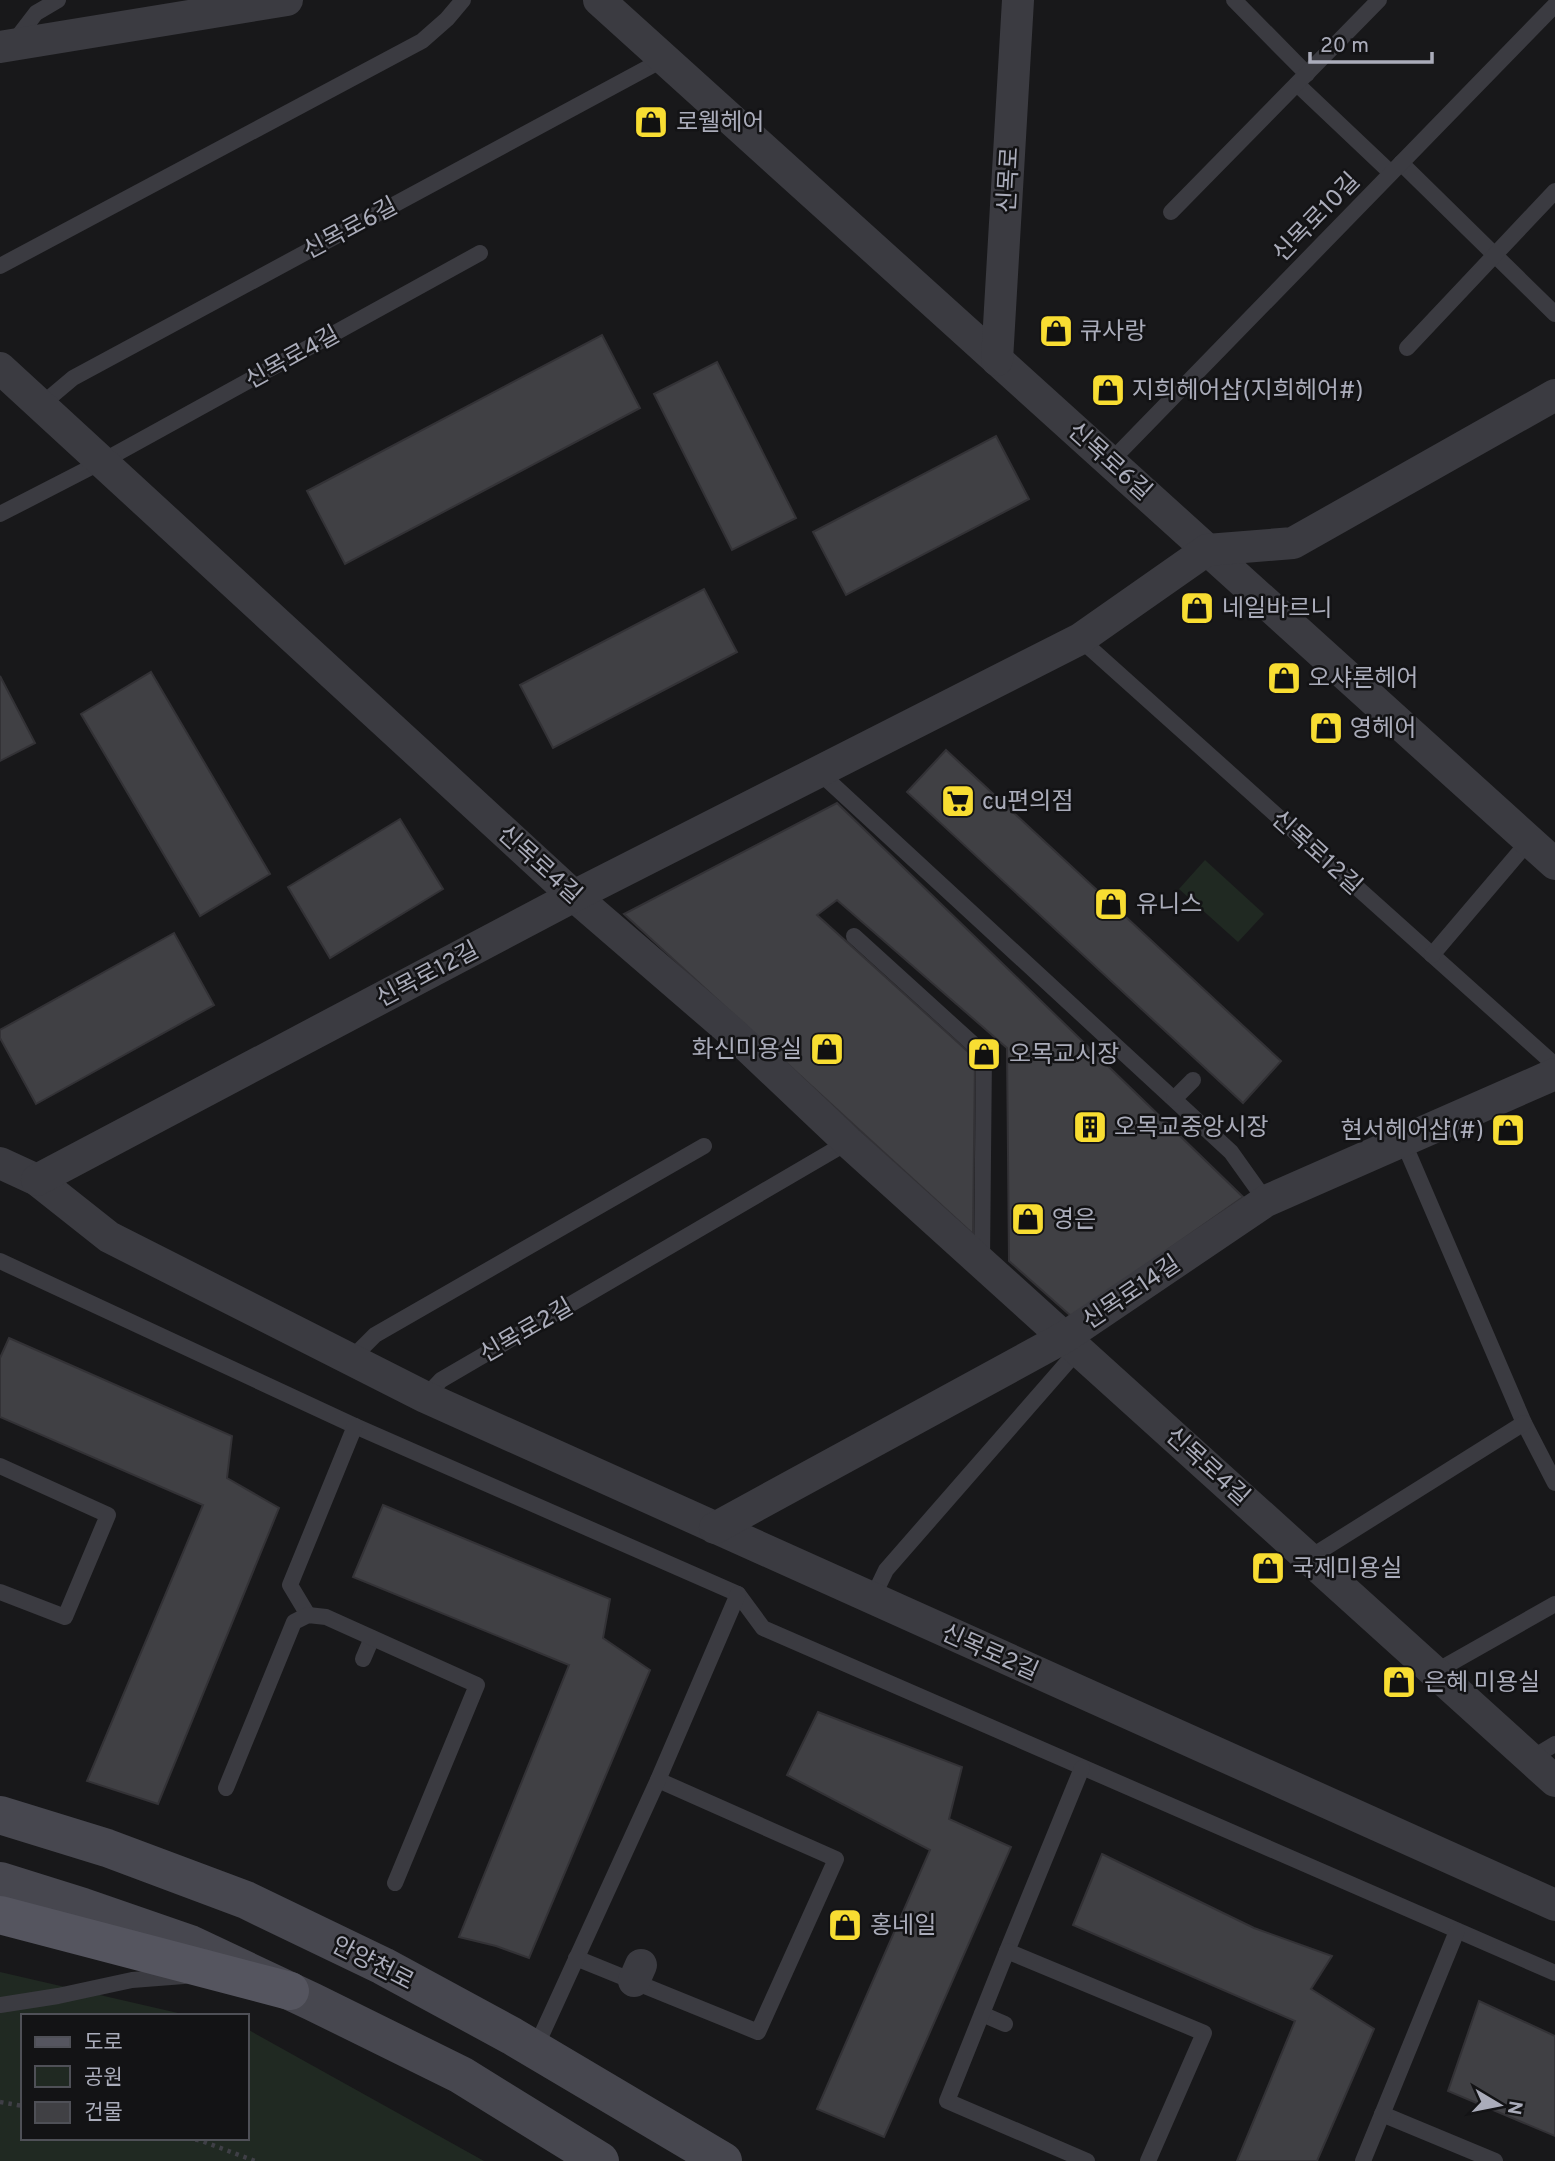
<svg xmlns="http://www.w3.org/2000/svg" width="1555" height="2161" font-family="Overpass,'Noto Sans KR',sans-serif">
  <rect width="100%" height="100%" fill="#18181a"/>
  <!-- green -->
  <g fill="#202922">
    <polygon points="1205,860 1264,914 1238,942 1179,889"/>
    <polygon points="0,1972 191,2016 23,2016 23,2138 247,2138 247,2029 484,2161 0,2161"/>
  </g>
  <!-- building -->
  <g fill="#404044" stroke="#333236" stroke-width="2">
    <polygon points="602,335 640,408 345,564 307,491"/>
    <polygon points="717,362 796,518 732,550 654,394"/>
    <polygon points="996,436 1029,499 846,595 813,532"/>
    <polygon points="704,589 737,652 553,748 520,685"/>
    <polygon points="151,672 270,874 200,916 81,714"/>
    <polygon points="0,676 35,743 0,761"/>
    <polygon points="946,750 1281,1061 1243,1103 907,792"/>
    <polygon points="837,803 1243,1197 1072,1317 1009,1261 1007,1048 837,900 817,915 975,1058 973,1234 624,914"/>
    <polygon points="400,819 443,889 330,958 288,887"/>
    <polygon points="174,933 214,1005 36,1104 0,1038 0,1030"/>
    <polygon points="9,1338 232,1436 227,1478 279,1508 158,1804 87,1781 203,1505 0,1417 0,1358"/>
    <polygon points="383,1505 610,1599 603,1638 650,1670 529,1958 496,1946 459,1937 569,1665 353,1577"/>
    <polygon points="818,1712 962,1767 949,1819 1011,1847 884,2137 817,2109 930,1850 787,1775"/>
    <polygon points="1102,1854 1254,1928 1332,1956 1311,1989 1374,2029 1317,2161 1237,2161 1295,2021 1073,1925"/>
    <polygon points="1479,2001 1555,2036 1555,2136 1448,2091"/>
  </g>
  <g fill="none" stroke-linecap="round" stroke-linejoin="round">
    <!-- path -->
    <g stroke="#3f3f46" stroke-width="4.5" stroke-dasharray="3.5 5" stroke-linecap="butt">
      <polyline points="0,2102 23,2106"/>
      <polyline points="187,2138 202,2141 255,2161"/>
    </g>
    <!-- lane -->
    <g stroke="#3b3b41" stroke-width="16">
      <polyline points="1234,0 1307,74"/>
      <polyline points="13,43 36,13 58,0"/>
      <polyline points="1297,84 1391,173"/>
      <polyline points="1401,163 1555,314"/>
      <polyline points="1171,212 1379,0"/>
      <polyline points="0,266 422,41 447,19 463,0"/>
      <polyline points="1407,348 1555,191"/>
      <polyline points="41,405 73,378 664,59"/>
      <polyline points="1110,462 1555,5"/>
      <polyline points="0,514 103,461 480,253"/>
      <polyline points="1080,639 1555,1065"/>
      <polyline points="819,772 1231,1152 1266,1201"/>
      <polyline points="854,936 984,1054 982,1260"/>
      <polyline points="1432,955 1529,841"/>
      <polyline points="1174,1099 1193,1080"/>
      <polyline points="1403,1141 1524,1423 1555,1483"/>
      <polyline points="0,1261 355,1426 738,1594 763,1628 1555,1973"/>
      <polyline points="350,1360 375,1335 704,1146"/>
      <polyline points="425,1397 441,1380 848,1142"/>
      <polyline points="0,1466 108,1515 65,1617 0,1592"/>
      <polyline points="1309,1558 1524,1423"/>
      <polyline points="872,1599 886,1570 1079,1349"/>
      <polyline points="308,1615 290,1585 355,1426"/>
      <polyline points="363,1659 372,1638"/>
      <polyline points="1435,1672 1555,1604"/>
      <polyline points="1530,1759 1555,1744"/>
      <polyline points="226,1788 294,1622 308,1615 326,1617 477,1685 395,1883"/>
      <polyline points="1007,1951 1082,1768"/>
      <polyline points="576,1958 758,2032 836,1859 658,1780"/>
      <polyline points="0,2005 58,1996 132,1980 184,1976"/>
      <polyline points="982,2014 1005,2024"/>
      <polyline points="535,2049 658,1780 738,1594"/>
      <polyline points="1382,2114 1495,2161"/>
      <polyline points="1087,2161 947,2101 1007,1951 1204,2033 1148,2161"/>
      <polyline points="1363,2161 1457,1931"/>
    </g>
    <!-- street -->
    <g stroke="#3b3b41" stroke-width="32">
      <polyline points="599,0 1555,864"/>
      <polyline points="0,47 287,0"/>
      <polyline points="997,360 1018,0"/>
      <polyline points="0,368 574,896 734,1034 848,1142 1555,1781"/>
      <polyline points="0,1163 37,1180 109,1237 425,1397 1555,1905"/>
      <polyline points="37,1180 574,896 1080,639 1207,550 1293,543 1555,395"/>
      <polyline points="715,1528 1065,1337 1266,1201 1555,1074"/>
      <polyline points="634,1981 641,1965"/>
    </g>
    <!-- secondary -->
    <g stroke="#47474f" stroke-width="38">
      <polyline points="0,1815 107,1848 246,1900 383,1966 512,2036 723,2161"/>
      <polyline points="0,1881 83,1907 190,1944 313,2002 461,2075 600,2161"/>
    </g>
    <!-- primary -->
    <polyline stroke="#55555f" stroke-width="38" points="0,1915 290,1991"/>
  </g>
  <!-- icons -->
  <defs>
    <g id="shop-square" transform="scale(1.75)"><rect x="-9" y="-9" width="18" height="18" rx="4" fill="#f8dd32" stroke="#131315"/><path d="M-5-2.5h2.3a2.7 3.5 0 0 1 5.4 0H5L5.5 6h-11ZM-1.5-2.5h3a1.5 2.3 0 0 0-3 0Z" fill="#111"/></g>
    <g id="supermarket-square" transform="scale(1.75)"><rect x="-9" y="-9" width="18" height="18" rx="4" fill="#f8dd32" stroke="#131315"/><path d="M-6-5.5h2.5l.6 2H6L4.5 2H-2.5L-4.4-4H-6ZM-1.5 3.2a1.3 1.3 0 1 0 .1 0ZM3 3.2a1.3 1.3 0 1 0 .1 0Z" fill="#111"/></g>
    <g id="building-square" transform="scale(1.75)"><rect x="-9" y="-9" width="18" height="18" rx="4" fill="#f8dd32" stroke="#131315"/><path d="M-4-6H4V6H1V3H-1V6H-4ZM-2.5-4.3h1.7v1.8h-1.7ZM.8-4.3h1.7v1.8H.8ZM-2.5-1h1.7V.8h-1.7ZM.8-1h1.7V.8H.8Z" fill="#111"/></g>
  </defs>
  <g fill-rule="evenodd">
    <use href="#shop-square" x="651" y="122"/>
    <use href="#shop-square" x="1056" y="331"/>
    <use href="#shop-square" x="1108" y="390"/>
    <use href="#shop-square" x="1197" y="608"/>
    <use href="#shop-square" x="1284" y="678"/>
    <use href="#shop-square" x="1326" y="728"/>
    <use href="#supermarket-square" x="958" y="801"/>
    <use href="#shop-square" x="1111" y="904"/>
    <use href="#shop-square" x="827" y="1049"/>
    <use href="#shop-square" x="984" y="1054"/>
    <use href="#building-square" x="1090" y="1127"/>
    <use href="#shop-square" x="1508" y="1130"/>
    <use href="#shop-square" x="1028" y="1219"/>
    <use href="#shop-square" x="1268" y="1568"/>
    <use href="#shop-square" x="1399" y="1682"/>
    <use href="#shop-square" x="845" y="1925"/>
  </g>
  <g text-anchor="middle" stroke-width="5" stroke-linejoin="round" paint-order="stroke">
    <!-- poi labels -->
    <g font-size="24" fill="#aaacba" stroke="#131315" text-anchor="start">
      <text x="676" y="130">로웰헤어</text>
      <text x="1080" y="339">큐사랑</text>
      <text x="1132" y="398">지희헤어샵(지희헤어#)</text>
      <text x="1222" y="616">네일바르니</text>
      <text x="1308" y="686">오샤론헤어</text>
      <text x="1350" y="736">영헤어</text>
      <text x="982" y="809">cu편의점</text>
      <text x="1136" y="912">유니스</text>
      <text x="802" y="1057" text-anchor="end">화신미용실</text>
      <text x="1009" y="1062">오목교시장</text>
      <text x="1114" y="1135">오목교중앙시장</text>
      <text x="1484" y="1138" text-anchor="end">현서헤어샵(#)</text>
      <text x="1052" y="1227">영은</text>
      <text x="1292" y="1576">국제미용실</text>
      <text x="1424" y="1690">은혜 미용실</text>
      <text x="870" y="1933">홍네일</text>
    </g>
    <!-- street labels -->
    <g font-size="24" fill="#aaacba" stroke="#131315">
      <text transform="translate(1008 180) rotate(-87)" y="8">신목로</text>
      <text transform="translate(1316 217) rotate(-46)" y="8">신목로10길</text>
      <text transform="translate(350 228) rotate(-28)" y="8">신목로6길</text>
      <text transform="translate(292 357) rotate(-29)" y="8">신목로4길</text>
      <text transform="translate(1110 461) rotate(42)" y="8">신목로6길</text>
      <text transform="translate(1317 852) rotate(42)" y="8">신목로12길</text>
      <text transform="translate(540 864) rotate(42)" y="8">신목로4길</text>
      <text transform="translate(427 974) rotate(-28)" y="8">신목로12길</text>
      <text transform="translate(1131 1292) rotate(-34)" y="8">신목로14길</text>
      <text transform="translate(526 1330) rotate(-30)" y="8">신목로2길</text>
      <text transform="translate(1208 1466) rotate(42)" y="8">신목로4길</text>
      <text transform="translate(990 1652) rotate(24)" y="8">신목로2길</text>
      <text transform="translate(373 1963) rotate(27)" y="8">안양천로</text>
    </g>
  </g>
  <!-- legend -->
  <rect x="21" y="2014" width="228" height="126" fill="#131315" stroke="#4f5057" stroke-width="2"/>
  <rect x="35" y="2037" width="35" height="10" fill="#55555f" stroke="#4f5057" stroke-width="2"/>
  <text x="84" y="2049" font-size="21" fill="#aaacba">도로</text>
  <rect x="35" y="2066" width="35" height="21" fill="#202922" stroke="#4f5057" stroke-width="2"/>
  <text x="84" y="2084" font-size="21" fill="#aaacba">공원</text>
  <rect x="35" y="2102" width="35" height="21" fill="#404044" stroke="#4f5057" stroke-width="2"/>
  <text x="84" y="2119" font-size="21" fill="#aaacba">건물</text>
  <!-- north arrow -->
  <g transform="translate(1499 2105) rotate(100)" stroke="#131315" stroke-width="5" paint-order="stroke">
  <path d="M0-5L12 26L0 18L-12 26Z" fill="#aaacba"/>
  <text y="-10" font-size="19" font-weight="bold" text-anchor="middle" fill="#aaacba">N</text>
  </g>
  <!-- scale -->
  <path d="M1310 52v10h122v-10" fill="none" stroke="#aaacba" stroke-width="3.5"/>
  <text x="1320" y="52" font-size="21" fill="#aaacba" stroke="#131315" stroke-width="5" paint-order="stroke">20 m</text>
</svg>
